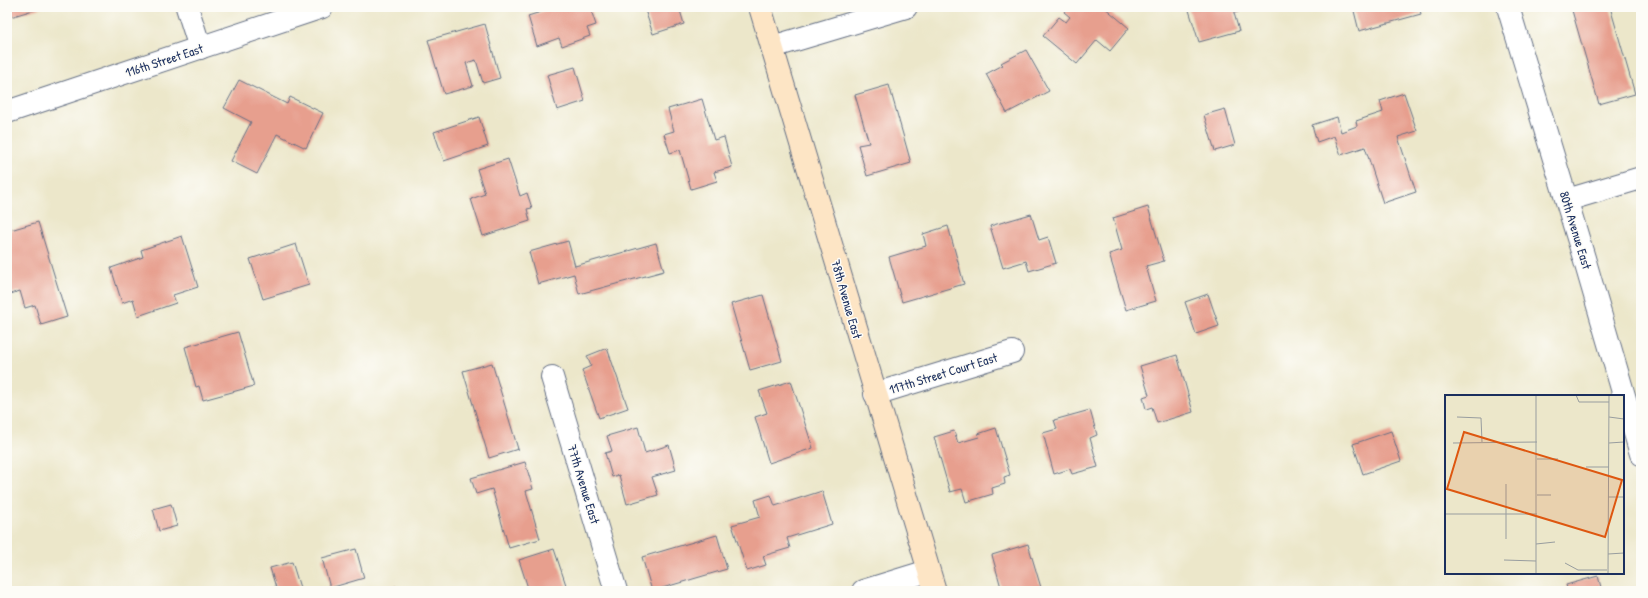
<svg xmlns="http://www.w3.org/2000/svg" width="1648" height="598" font-family="'Patrick Hand',sans-serif">
  <rect width="100%" height="100%" fill="#fdfcf7"/>
  <filter id="ink" filterUnits="userSpaceOnUse"><feTurbulence type="fractalNoise" baseFrequency=".025" numOctaves="2"/><feDisplacementMap in="SourceGraphic" scale="8" xChannelSelector="R" yChannelSelector="G"/><feConvolveMatrix kernelMatrix="1 2 1 2 8 2 1 2 1" color-interpolation-filters="sRGB"/></filter>
  <filter id="wash" filterUnits="userSpaceOnUse"><feTurbulence type="fractalNoise" baseFrequency=".012" numOctaves="4" result="noise"/><feDisplacementMap in="SourceGraphic" scale="16" xChannelSelector="R" yChannelSelector="G"/><feGaussianBlur stdDeviation="0.9" result="paint"/><feColorMatrix in="noise" values="0 0 0 0 0 0 0 0 0 0 0 0 0 0 0 0 0 1.4 0 .05"/><feComposite in="paint" operator="in"/></filter>
  <g filter="url(#wash)">
    <rect width="100%" height="100%" fill="#ece7ca"/>
    <g id="blocks">
      <!-- building -->
      <g fill="#e79f8e">
        <polygon points="7,7 43,7 7,18"/>
        <polygon points="550,7 590,7 596,25 587,28 590,36 562,46 559,38 537,46 528,16 550,9"/>
        <polygon points="644,7 679,7 684,24 653,34"/>
        <polygon points="1068,7 1104,7 1129,28 1110,51 1097,40 1077,64 1043,36 1059,17 1066,22 1070,17 1064,12"/>
        <polygon points="1188,7 1255,7 1234,13 1239,31 1199,42"/>
        <polygon points="1353,7 1419,7 1421,14 1359,31"/>
        <polygon points="1571,7 1610,7 1635,94 1599,104"/>
        <polygon points="485,24 500,78 483,83 476,60 466,63 473,86 444,94 428,40"/>
        <polygon points="1026,50 1049,91 1007,113 986,74 1003,65 1001,63"/>
        <polygon points="575,67 585,101 557,110 547,75"/>
        <polygon points="239,80 287,104 290,97 323,113 306,148 277,134 257,174 231,161 251,122 224,108"/>
        <polygon points="889,85 911,163 867,176 858,145 869,143 855,95"/>
        <polygon points="1404,93 1417,131 1398,137 1416,192 1383,203 1365,147 1341,155 1334,136 1317,142 1312,125 1337,117 1341,132 1357,126 1356,121 1383,112 1380,101"/>
        <polygon points="702,99 714,140 724,137 732,167 714,172 717,181 691,189 680,150 670,153 664,134 674,131 668,109"/>
        <polygon points="1225,109 1235,145 1215,151 1204,115"/>
        <polygon points="479,117 488,146 444,161 434,132"/>
        <polygon points="508,159 520,196 527,193 532,208 527,209 530,221 483,236 471,199 485,194 477,169"/>
        <polygon points="1148,207 1164,261 1146,266 1156,301 1126,310 1109,254 1122,250 1113,218"/>
        <polygon points="1031,214 1039,240 1048,237 1056,263 1029,271 1026,261 1003,268 990,226"/>
        <polygon points="38,222 67,317 41,325 35,305 25,308 20,291 7,295 7,231"/>
        <polygon points="948,226 964,284 902,302 889,257 926,246 923,234"/>
        <polygon points="182,236 198,287 173,295 176,303 138,316 133,299 122,303 111,268 143,257 141,250"/>
        <polygon points="568,241 575,266 656,243 664,271 579,294 574,274 538,284 529,252"/>
        <polygon points="296,244 309,285 263,299 250,259"/>
        <polygon points="1208,294 1219,326 1196,334 1185,302"/>
        <polygon points="763,295 782,361 750,370 731,304"/>
        <polygon points="238,332 254,386 203,400 199,386 196,387 185,347"/>
        <polygon points="607,348 628,408 599,418 582,370 591,366 587,356"/>
        <polygon points="1177,355 1193,412 1157,423 1152,407 1146,409 1143,397 1149,395 1140,366"/>
        <polygon points="492,363 518,449 489,458 463,371"/>
        <polygon points="791,381 813,448 769,463 755,417 767,413 759,391"/>
        <polygon points="1090,410 1097,435 1090,438 1098,467 1072,474 1070,469 1054,474 1043,433 1057,429 1054,420"/>
        <polygon points="638,427 645,453 669,445 676,470 652,477 658,495 627,504 619,475 612,477 605,453 612,451 607,436"/>
        <polygon points="996,428 1010,475 1004,477 1005,484 992,488 993,494 966,502 962,489 950,492 934,437 954,431 958,443 979,437 978,434"/>
        <polygon points="1391,431 1401,461 1363,474 1353,444"/>
        <polygon points="525,462 533,489 526,491 540,539 509,548 492,489 476,494 471,478"/>
        <polygon points="822,491 832,524 787,538 790,548 763,556 766,565 747,571 732,525 760,517 755,500 771,495 775,506"/>
        <polygon points="171,504 177,526 159,531 153,509"/>
        <polygon points="717,535 727,569 652,591 642,557"/>
        <polygon points="1028,544 1042,591 1002,591 992,555"/>
        <polygon points="356,549 364,578 330,588 322,558"/>
        <polygon points="554,549 568,591 529,591 519,560"/>
        <polygon points="292,562 301,591 277,591 270,568"/>
        <polygon points="1598,576 1602,591 1568,591 1566,585"/>
        <polygon points="396,586 397,591 381,591"/>
      </g>
    </g>
  </g>
  <g filter="url(#ink)">
    <use href="#blocks" fill-opacity="0" stroke="#646f84" stroke-width="1"/>
    <g fill="none" stroke-linecap="round" stroke-linejoin="round">
      <!-- street casing -->
      <g stroke="#646f84" stroke-width="24">
        <g id="street">
          <polyline points="187,7 200,48"/>
          <polyline points="1508,7 1584,258 1641,454"/>
          <polyline points="772,47 906,7"/>
          <polyline points="7,112 322,7"/>
          <polyline points="1567,200 1641,178"/>
          <polyline points="552,377 616,591"/>
          <polyline points="875,394 1012,352"/>
          <polyline points="863,591 928,571"/>
        </g>
      </g>
      <!-- secondary casing -->
      <g stroke="#646f84" stroke-width="24">
        <polyline id="secondary" points="760,7 935,591"/>
      </g>
      <!-- street -->
      <use href="#street" stroke="#fff" stroke-width="22"/>
      <!-- secondary -->
      <use href="#secondary" stroke="#fde5c5" stroke-width="22"/>
    </g>
  </g>
  <g text-anchor="middle" stroke-width="3" stroke-linejoin="round" paint-order="stroke">
    <!-- street labels -->
    <g font-size="13" fill="#1b2f5e" stroke="#fdfcf7">
      <text transform="translate(164 60) rotate(-18)" y="5">116th Street East</text>
      <text transform="translate(1576 230) rotate(73)" y="5">80th Avenue East</text>
      <text transform="translate(847 299) rotate(74)" y="5">78th Avenue East</text>
      <text transform="translate(943 373) rotate(-17)" y="5">117th Street Court East</text>
      <text transform="translate(584 484) rotate(73)" y="5">77th Avenue East</text>
    </g>
  </g>
  <!-- overview -->
  <g transform="translate(1445 395)">
    <rect width="179" height="179" fill="#ece7ca"/>
    <path fill="none" stroke="#989d9f" stroke-width="1" d="M131,0L134,7H164M12,22L36,23L37,47M164,22L179,24M8,48L92,47M164,48L179,47M92,64H113M141,72H164M92,100H106M163,102H179M0,119H92M61,144V89M91,149L110,147M163,159L179,158M59,165L91,166M120,168L133,175H162M91,179V0M163,179L164,0"/>
    <path fill="#de5710" fill-opacity="0.15" stroke="#de5710" stroke-width="2" d="M19,37L177,85L160,142L2,94Z"/>
    <rect width="179" height="179" fill="none" stroke="#1b2f5e" stroke-width="2"/>
  </g>
  <!-- margin -->
  <rect width="1648" height="598" fill="none" stroke="#fdfcf7" stroke-width="24"/>
</svg>
